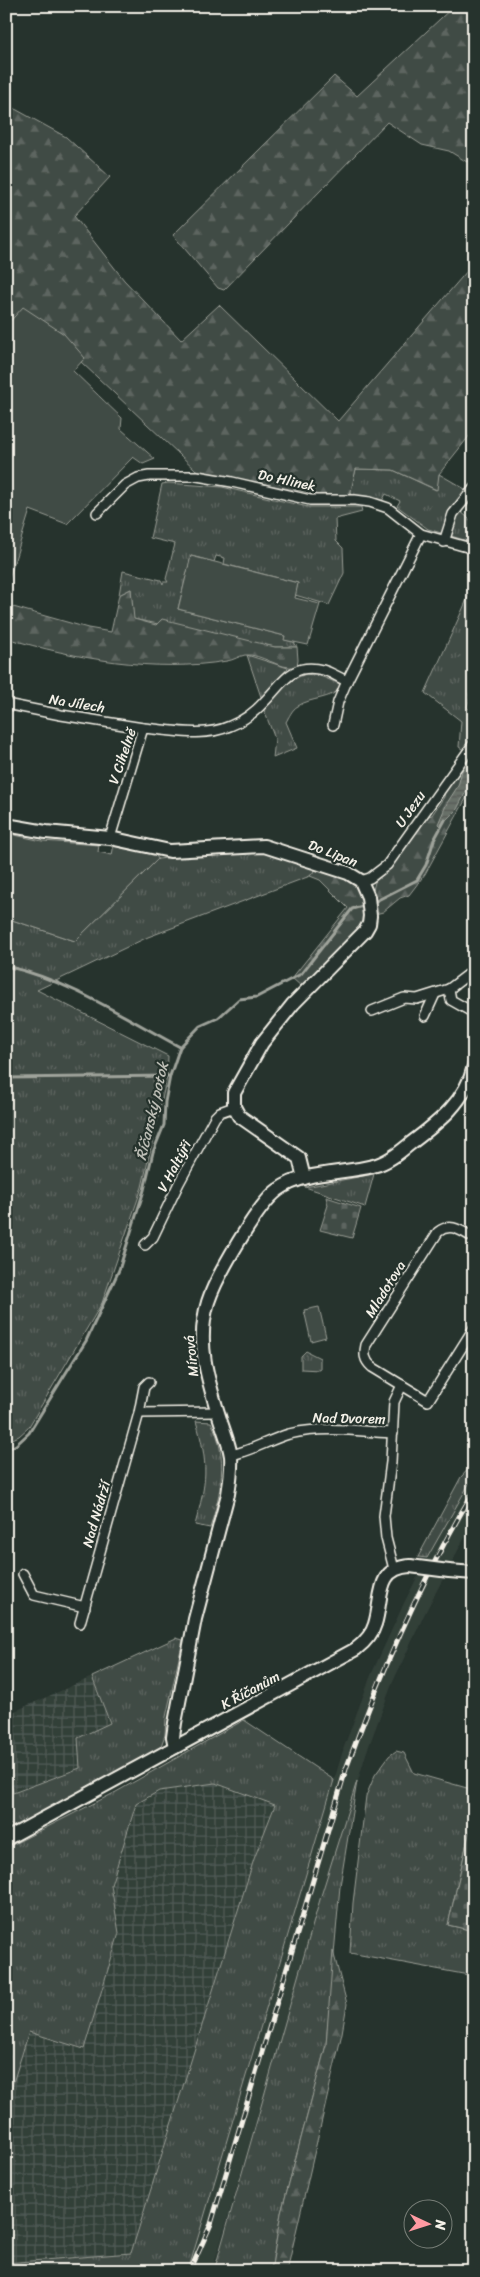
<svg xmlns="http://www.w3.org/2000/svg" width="480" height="2277" font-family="Sriracha,sans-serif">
  <defs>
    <pattern id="industrial-grid" width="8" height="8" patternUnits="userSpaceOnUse" patternTransform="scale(1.25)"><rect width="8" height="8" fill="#333f39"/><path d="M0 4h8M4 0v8" fill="none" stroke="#515b56"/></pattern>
    <pattern id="grass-tufts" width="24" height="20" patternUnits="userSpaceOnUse" patternTransform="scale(1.25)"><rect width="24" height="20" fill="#414b45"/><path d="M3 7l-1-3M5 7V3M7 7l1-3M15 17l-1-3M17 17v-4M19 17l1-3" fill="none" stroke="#5d6560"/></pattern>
    <pattern id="forest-firs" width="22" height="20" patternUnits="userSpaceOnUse" patternTransform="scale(1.25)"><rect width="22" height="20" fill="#414b45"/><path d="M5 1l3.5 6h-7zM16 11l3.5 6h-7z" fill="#5d6560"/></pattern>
    <pattern id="cemetery-stones" width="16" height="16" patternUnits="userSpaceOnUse" patternTransform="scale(1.25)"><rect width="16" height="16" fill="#414b45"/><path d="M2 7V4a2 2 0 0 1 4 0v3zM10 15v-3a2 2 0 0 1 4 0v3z" fill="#5d6560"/></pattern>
    <pattern id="water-rules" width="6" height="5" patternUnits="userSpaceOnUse" patternTransform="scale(1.25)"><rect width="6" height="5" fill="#676f68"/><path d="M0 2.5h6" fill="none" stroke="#565a55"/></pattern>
  </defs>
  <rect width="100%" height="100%" fill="#26332d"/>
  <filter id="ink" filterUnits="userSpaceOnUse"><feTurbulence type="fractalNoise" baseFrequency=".02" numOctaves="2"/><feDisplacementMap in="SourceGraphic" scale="10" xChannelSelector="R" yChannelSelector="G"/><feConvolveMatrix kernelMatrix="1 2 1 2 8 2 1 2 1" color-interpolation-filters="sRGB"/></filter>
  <g filter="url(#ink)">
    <!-- built -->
    <polygon fill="#333f39" points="474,1475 474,1520 425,1613 392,1684 366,1754 212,2271 188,2271 344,1747 371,1675 404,1603 440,1532"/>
    <!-- industrial -->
    <g fill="url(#industrial-grid)">
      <polygon points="92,1677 110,1724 80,1768 12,1793 12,1786 7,1786 6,1715"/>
      <polygon points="215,1783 275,1805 254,1859 131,2253 6,2263 6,2105 29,2032 84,2049 119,1933 111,1885 136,1804 159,1791"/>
    </g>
    <!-- grass -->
    <g fill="url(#grass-tufts)" stroke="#9a9e96">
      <polygon points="356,469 393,470 436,490 439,474 465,489 453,505 474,523 474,543 428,529 397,506 400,501 386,494 382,501 364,496 350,495"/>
      <polygon points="168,483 222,487 308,507 361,507 362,512 335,519 336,541 343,548 344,573 329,605 295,595 298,583 224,564 225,558 216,556 214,562 191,556 178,609 285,636 285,640 294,642 297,647 275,647 133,619 131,589 119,595 123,571 161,580 163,584 163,582 168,582 166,579 175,544 150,538 162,484"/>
      <polygon points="474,584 474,683 467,707 474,714 474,753 471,755 459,747 461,721 425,693"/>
      <polygon points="247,655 288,668 261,697"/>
      <path d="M306,674L320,676L340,684L341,687C332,700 311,697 298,706C292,709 289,717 286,722L297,748L273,758L275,739L264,710C277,695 287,680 306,674Z"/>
      <polygon points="242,850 265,852 317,868 310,876 148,937 37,990 168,1056 167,1077 142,1187 102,1303 28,1428 19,1436 6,1442 6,918 75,941 158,859"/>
      <polygon points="374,1174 365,1207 305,1187"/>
      <polygon points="306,1351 320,1358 320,1370 301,1369 301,1356"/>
      <path d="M196,1421L211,1422C229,1456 221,1493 210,1528L195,1525C207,1480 209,1466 196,1421Z"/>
      <polygon points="474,1463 474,1475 427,1558 418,1557 461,1477"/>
      <polygon points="176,1638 183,1640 166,1717 165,1735 161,1746 154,1754 16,1828 8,1823 7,1786 12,1786 13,1793 80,1768 78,1738 110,1723 92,1677"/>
      <polygon points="244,1720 334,1780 188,2271 6,2271 6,2263 131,2253 254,1859 275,1805 215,1783 159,1791 136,1804 111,1885 119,1933 84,2049 29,2032 6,2105 6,1848 116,1792"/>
      <polygon points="396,1751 404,1753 414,1773 474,1790 474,1812 448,1925 474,1931 474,1976 350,1953 353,1903 366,1796 375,1775 389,1756"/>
      <polygon points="357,1781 340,1886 326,2045 281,2213 271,2271 214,2271 321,1896"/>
    </g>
    <!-- forest -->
    <g fill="url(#forest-firs)" stroke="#9a9e96">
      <polygon points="454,6 474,6 474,156 467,162 449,151 422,145 387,122 224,290 218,288 173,235 334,76 357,96"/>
      <polygon points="6,104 66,137 110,177 74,216 124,280 181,340 219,305 338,421 474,263 474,430 439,474 437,490 393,470 356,469 350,495 339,499 196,470 81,362 85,358 9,323 6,326"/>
      <path d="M131,589L134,619L156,625L162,619L275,647H297L298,660L297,667C279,670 261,653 245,655C239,656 234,660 227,661C154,673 77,659 6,638V605L88,628L111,632L119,595Z"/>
      <polygon points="474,753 474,784 425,874 409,895 400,898 383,912 375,914 373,890 375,882 393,865 425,817 432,815 444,797 445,789"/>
      <path d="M317,868C348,879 374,886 362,926L302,987L292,978L348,908L320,880L310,876Z"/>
      <polygon points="333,1951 347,2004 342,2033 287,2271 271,2271 281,2213 326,2045"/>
    </g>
    <!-- cemetery -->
    <g fill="url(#cemetery-stones)" stroke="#9a9e96">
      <polygon points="326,1197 361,1208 352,1238 320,1230 328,1205"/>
      <polygon points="474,1812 474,1931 448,1925"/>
    </g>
    <!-- garden -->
    <g fill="#414b45" stroke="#9a9e96">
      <path d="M23,307L64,334L85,358L73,371C90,387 108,405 122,418L121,429L155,459L143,464L133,457L67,524L30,510L6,589V326Z"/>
      <polygon points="191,556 298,583 295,598 320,604 308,645 284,640 285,636 178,609"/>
      <polygon points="10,834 42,841 99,845 98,852 112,855 114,844 154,852 158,859 75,941 6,918 6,843"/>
      <polygon points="319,1307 326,1337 311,1341 304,1310"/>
    </g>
    <!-- water -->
    <polygon fill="url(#water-rules)" stroke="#9fa39b" points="474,755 474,776 457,809 440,826 438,824 447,803 458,786 463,767"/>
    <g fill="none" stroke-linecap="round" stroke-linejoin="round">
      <!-- stream -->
      <g stroke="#9fa39b" stroke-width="3">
        <polyline points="372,903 417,880 426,865 434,840 445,820"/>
        <path d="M6,966C68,980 124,1017 180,1047"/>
        <polyline points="6,1078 170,1076"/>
        <polyline points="6,1450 16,1445 29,1433 64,1376 86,1341 119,1270 144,1190 153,1152 164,1125 165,1102 170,1076 180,1047 200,1026 218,1018 239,999 257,997 301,974 352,909 366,905"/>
      </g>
      <!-- street casing -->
      <g stroke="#f4f1e8" stroke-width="12">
        <g id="street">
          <polyline points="97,513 125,485 138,478 149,476 197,476 232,482 310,500 355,500 370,502 388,508 421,534 474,549"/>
          <polyline points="444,542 453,514 474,488"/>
          <polyline points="6,704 61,715 143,728"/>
          <polyline points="333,725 338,702 347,681"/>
          <path d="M110,838L143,728C171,730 203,738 230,726C243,721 255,712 264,702C283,683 291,662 323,670C331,672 339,678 347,681L421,534"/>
          <polyline points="361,881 370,878 387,865 474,743"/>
          <polyline points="449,989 451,1000 474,1013"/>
          <polyline points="372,1011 404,998 417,999 449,989 474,970"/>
          <polyline points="425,1016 435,994"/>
          <path d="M474,1238C461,1231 451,1222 438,1232L366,1345C364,1354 364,1360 372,1367L428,1401L474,1328"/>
          <polyline points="145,1245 153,1237 179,1183 215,1117 220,1112 234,1107"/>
          <polyline points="139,1413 218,1412"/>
          <path d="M231,1455C251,1451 269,1440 289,1434C323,1426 358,1431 393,1433"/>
          <polyline points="394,1569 386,1538 384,1516 391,1462 394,1402 402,1385"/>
          <polyline points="23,1574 34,1595 85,1607"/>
          <polyline points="80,1623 139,1413 144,1387 149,1382"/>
        </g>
      </g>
      <!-- secondary casing -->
      <g stroke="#f4f1e8" stroke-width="16">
        <g id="secondary">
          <polyline points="6,825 46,832 110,838 170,851 264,846 348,873 361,881 368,897 370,916 369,924 365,931 293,1004 262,1043 234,1093 234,1107 239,1116 299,1158 304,1178"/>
          <polyline points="449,1571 474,1573"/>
          <path d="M175,1747L173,1737L175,1723L195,1619L228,1494C230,1481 232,1469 231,1456C229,1443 223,1429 219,1416C207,1378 196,1341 208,1302C216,1277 258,1204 278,1190C303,1171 343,1174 373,1166C387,1163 400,1152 411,1143C439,1122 466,1101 474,1066"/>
          <path d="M6,1839L356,1649C365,1642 372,1635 375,1624C383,1599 375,1568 410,1566"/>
        </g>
      </g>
      <!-- street -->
      <use href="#street" stroke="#26332d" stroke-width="9"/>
      <!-- secondary -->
      <use href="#secondary" stroke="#26332d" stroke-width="12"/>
      <!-- rail casing -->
      <g stroke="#f4f1e8" stroke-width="5">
        <path id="rail" d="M190,2271L211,2224L346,1769C381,1672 421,1579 474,1491"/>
      </g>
      <!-- rail -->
      <use href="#rail" stroke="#26332d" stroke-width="3" stroke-dasharray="9" stroke-linecap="butt"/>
      <!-- secondary-bridge casing -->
      <g stroke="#f4f1e8" stroke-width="16" stroke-linecap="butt">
        <polyline id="secondary-bridge" points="410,1566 449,1571"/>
      </g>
      <!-- secondary-bridge -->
      <use href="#secondary-bridge" stroke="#26332d" stroke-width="12"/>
    </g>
  </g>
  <g text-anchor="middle" stroke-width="4.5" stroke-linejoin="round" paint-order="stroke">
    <!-- street labels -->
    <g font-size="14" fill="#f4f1e8" stroke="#26332d">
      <text transform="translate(287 480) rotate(12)" y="5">Do Hlinek</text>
      <text transform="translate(77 703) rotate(9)" y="5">Na Jílech</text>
      <text transform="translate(122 756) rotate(-71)" y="5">V Cihelně</text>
      <text transform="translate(410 809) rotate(-55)" y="5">U Jezu</text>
      <text transform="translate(333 853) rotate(21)" y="5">Do Lipan</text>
      <text transform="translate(174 1166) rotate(-62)" y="5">V Haltýři</text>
      <text transform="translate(385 1289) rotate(-58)" y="5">Mladotova</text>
      <text transform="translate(191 1356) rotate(-96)" y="5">Mírová</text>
      <text transform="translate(349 1418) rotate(1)" y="5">Nad Dvorem</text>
      <text transform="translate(96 1514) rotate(-74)" y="5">Nad Nádrží</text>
      <text transform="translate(250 1690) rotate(-28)" y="5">K Říčanům</text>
    </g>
    <!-- water labels -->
    <g font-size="15" font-style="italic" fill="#bcbdb5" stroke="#26332d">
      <text transform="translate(152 1111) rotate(-77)" y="5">Říčanský potok</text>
    </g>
  </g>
  <!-- margin -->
  <rect width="480" height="2277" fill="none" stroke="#26332d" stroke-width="25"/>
  <rect x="12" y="12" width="455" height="2252" fill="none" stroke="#f4f1e8" stroke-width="2" filter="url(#ink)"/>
  <!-- north arrow -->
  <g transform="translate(428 2224) rotate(94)"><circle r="24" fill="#26332d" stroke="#787f78"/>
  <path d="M0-4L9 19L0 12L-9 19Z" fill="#ff9aa2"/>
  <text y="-8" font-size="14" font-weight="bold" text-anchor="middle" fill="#f4f1e8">N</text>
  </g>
</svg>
